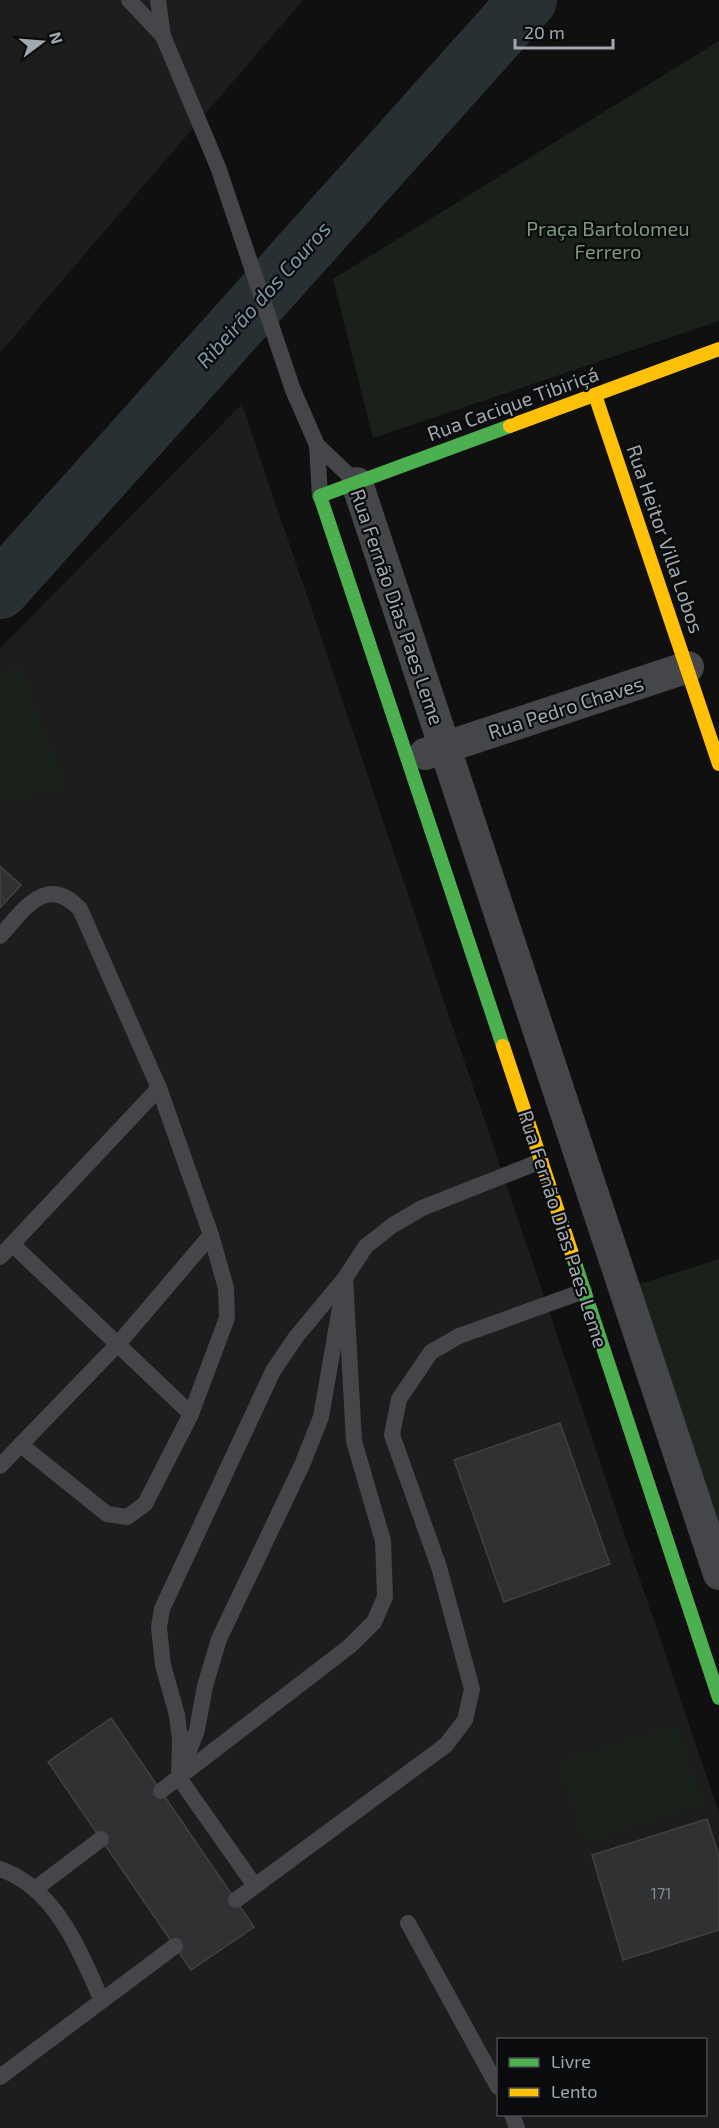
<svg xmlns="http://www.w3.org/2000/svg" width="719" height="2128" font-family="'Exo 2',sans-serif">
  <rect width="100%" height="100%" fill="#101010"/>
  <!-- built -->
  <g fill="#1d1d1e" fill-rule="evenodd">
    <polygon points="0,0 303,0 0,353"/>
    <path d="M242,404L719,1813V2128H0V648ZM498,2040H706V2114H498Z"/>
  </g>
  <!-- green -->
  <g fill="#1a201a">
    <polygon points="719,41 719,321 373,438 333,279"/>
    <polygon points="19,662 68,793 36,793 0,804 0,681"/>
    <polygon points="719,1259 719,1538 637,1285"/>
    <polygon points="677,1724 703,1804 584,1842 558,1761"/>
  </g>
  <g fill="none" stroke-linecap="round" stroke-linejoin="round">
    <!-- river -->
    <polyline stroke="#283034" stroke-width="58" points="0,590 528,0"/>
  </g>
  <!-- building -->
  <g fill="#303133" stroke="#404143" stroke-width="1.5">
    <polygon points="0,866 21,885 0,908"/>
    <polygon points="560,1423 610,1564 504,1602 454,1460"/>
    <polygon points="111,1718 254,1927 191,1970 48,1762"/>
    <polygon points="707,1819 719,1856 719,1930 623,1960 592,1855"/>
  </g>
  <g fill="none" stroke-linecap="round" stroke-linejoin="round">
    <!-- lane -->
    <g stroke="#444649" stroke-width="16">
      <polyline points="129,0 163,36 218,167 293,390 317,445 320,496"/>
      <polyline points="158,0 163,36"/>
      <polyline points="317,445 357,483"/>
      <path d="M0,936C24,910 46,873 80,909L159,1088L211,1235L118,1344L0,1466"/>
      <polyline points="12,1244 191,1414 227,1318 226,1288 211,1235"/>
      <polyline points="0,1257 159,1088"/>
      <polyline points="21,1445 107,1514 127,1517 145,1504 191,1414"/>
      <polyline points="184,1764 197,1730 205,1686 219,1639 302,1465 321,1417 341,1302"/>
      <polyline points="161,1791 350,1646 374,1622 385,1597 383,1541 354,1441 345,1278"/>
      <path d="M0,1869C56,1888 80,1952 102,2001"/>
      <polyline points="255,1886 179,1778 180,1739 177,1715 163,1665 159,1627 162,1609 273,1371 296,1337 345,1278 366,1246 393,1225 422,1208 541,1161"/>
      <polyline points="35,1889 101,1839"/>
      <polyline points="236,1900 446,1745 465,1720 472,1689 439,1567 392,1435 399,1399 431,1352 459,1336 584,1291"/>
      <polyline points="408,1923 498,2087"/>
      <polyline points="0,2077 175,1946"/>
      <polyline points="512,2114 517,2128"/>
    </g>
    <!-- street -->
    <g stroke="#444649" stroke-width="32">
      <polyline points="357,483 719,1574"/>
      <polyline points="425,754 688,667"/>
    </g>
    <!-- fast -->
    <g stroke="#4caf50" stroke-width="14">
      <polyline points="503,1046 320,496 510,426"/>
      <polyline points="573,1257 719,1698"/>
    </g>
    <!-- slow -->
    <g stroke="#ffc107" stroke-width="14">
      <polyline points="595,395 719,764"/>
      <polyline points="510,426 719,349"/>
      <polyline points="503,1046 573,1257"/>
    </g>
  </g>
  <g text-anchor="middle" stroke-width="4.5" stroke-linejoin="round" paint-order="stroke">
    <!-- number labels -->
    <g font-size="16" fill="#868a91">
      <text x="661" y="1899">171</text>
    </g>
    <!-- park labels -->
    <g font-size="20" fill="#7c9a7a" stroke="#0a0b0c">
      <text x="608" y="236">Praça Bartolomeu<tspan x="608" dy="23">Ferrero</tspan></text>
    </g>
    <!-- street labels -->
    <g font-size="20" fill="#a2a8b0" stroke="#0a0b0c">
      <text transform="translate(513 404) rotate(-20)" y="7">Rua Cacique Tibiriçá</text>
      <text transform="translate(665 539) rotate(71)" y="7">Rua Heitor Villa Lobos</text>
      <text transform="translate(397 607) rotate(71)" y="7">Rua Fernão Dias Paes Leme</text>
      <text transform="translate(566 708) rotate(-18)" y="7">Rua Pedro Chaves</text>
      <text transform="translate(563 1229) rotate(72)" y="7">Rua Fernão Dias Paes Leme</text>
    </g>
    <!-- water labels -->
    <g font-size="21" font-style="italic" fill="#7b99a9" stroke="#0a0b0c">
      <text transform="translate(264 295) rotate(-48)" y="7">Ribeirão dos Couros</text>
    </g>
  </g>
  <!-- legend -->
  <rect x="497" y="2038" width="210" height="78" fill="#0a0b0c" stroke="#474a4e" stroke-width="1.5"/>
  <rect x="509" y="2058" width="30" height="9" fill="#4caf50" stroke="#474a4e" stroke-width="1.5"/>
  <text x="551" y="2068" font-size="18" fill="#a2a8b0">Livre</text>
  <rect x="509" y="2088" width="30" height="9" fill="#ffc107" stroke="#474a4e" stroke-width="1.5"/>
  <text x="551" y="2098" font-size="18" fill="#a2a8b0">Lento</text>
  <!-- north arrow -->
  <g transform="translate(42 42) rotate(74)" stroke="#0a0b0c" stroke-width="4.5" paint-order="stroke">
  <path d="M0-4.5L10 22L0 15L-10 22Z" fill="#a2a8b0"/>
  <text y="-9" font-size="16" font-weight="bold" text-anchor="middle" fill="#a2a8b0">N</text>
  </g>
  <!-- scale -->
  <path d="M515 39v9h98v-9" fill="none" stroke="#a2a8b0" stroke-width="3"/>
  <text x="524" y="39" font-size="18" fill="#a2a8b0" stroke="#0a0b0c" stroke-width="4.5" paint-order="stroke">20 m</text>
</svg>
